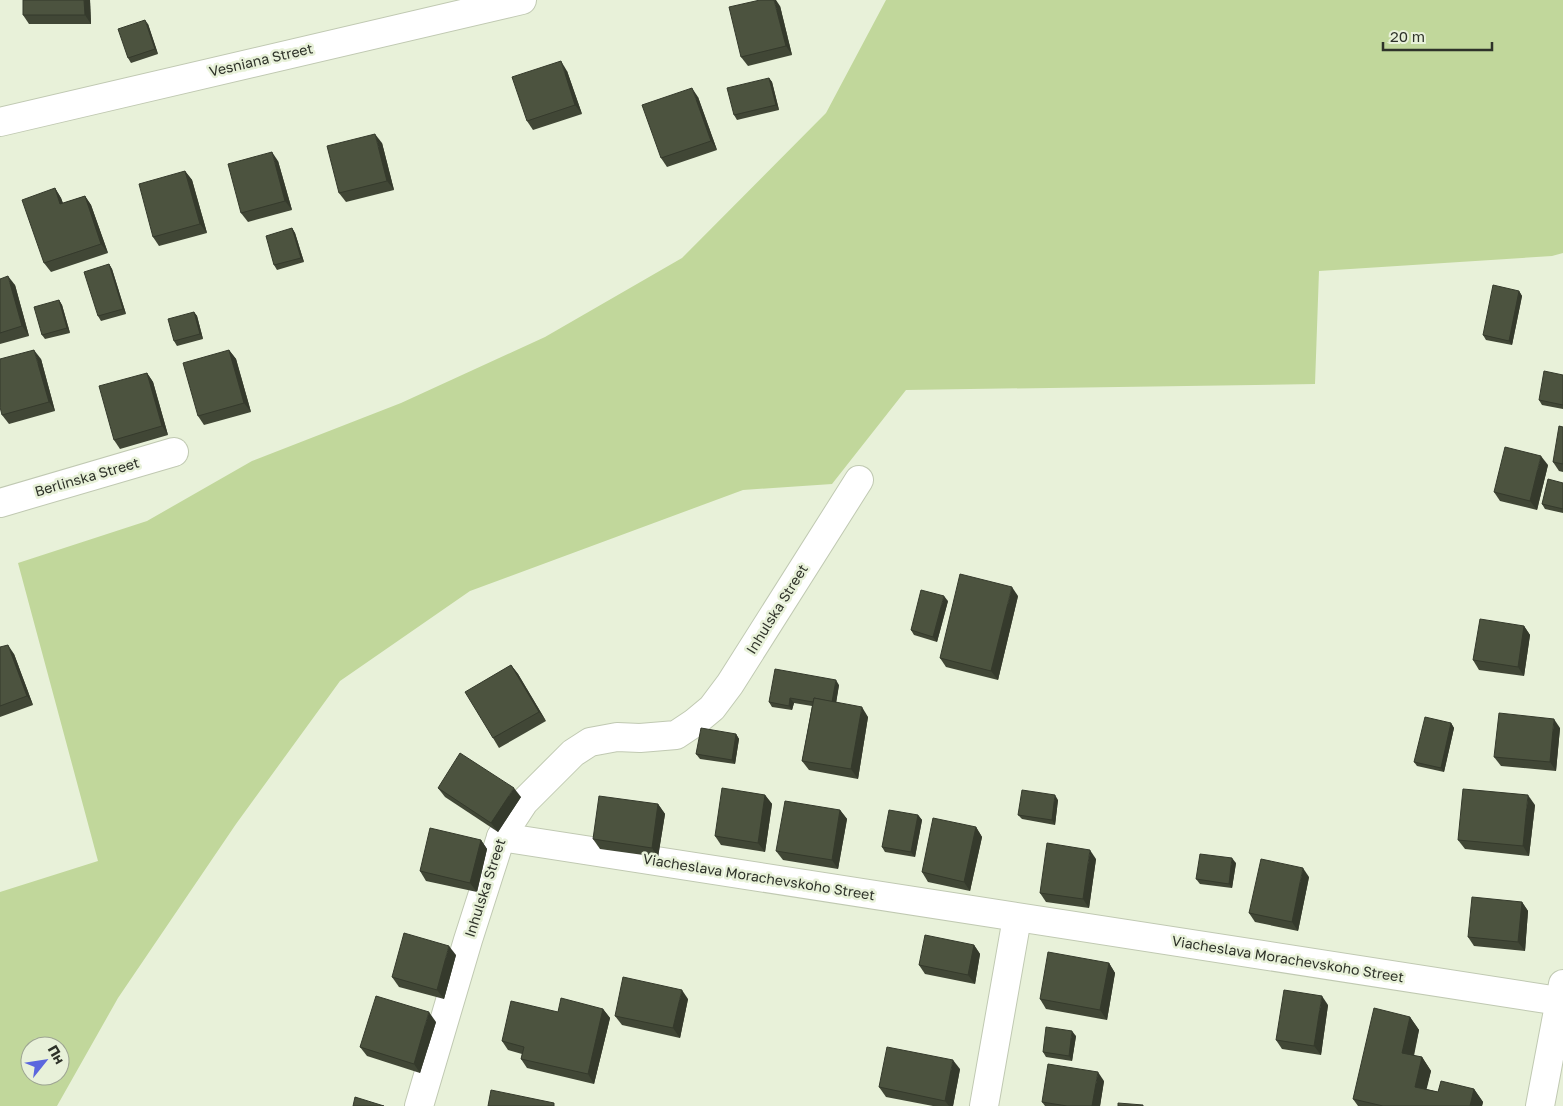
<svg xmlns="http://www.w3.org/2000/svg" width="1563" height="1106" font-family="'Golos Text',sans-serif">
  <rect width="100%" height="100%" fill="#e8f1d9"/>
  <!-- green -->
  <path fill="#c1d79b" fill-rule="evenodd" d="M886,0H1563V253L1552,256L1319,271L1315,384L906,390L832,484L743,490L470,591L340,681L236,824L118,998L57,1106H0V892L98,861L18,563L147,521L252,461L401,403L545,337L682,258L826,113ZM30,1046H60V1076H30Z"/>
  <g fill="none" stroke-linecap="round" stroke-linejoin="round">
    <!-- minor casing -->
    <g stroke="#c0c9b2" stroke-width="30">
      <g id="minor">
        <polyline points="0,122 522,0"/>
        <polyline points="0,503 174,452"/>
        <polyline points="501,837 1559,1001"/>
        <polyline points="419,1106 468,940 501,837 524,802 573,753 590,742 617,737 640,738 676,735 694,723 712,708 730,684 859,480"/>
        <polyline points="984,1106 1017,918"/>
        <polyline points="1540,1106 1563,984"/>
      </g>
    </g>
    <!-- minor -->
    <use href="#minor" stroke="#fff" stroke-width="28"/>
  </g>
  <!-- wall -->
  <g fill="#414736">
    <polygon points="90,0 91,24 29,24 23,15"/>
    <polygon points="780,6 792,55 748,66 741,57"/>
    <polygon points="148,24 158,54 131,63 128,58"/>
    <polygon points="567,71 582,114 533,130 527,121"/>
    <polygon points="769,78 772,82 779,110 737,120 734,115"/>
    <polygon points="698,97 717,150 667,167 661,158"/>
    <polygon points="382,143 394,190 346,202 339,193"/>
    <polygon points="278,161 292,210 248,222 241,213"/>
    <polygon points="185,171 192,180 207,233 159,246 153,237"/>
    <polygon points="55,188 61,198 63,203 85,196 91,205 108,253 51,272 44,263"/>
    <polygon points="292,228 295,233 304,262 277,270 274,265"/>
    <polygon points="109,264 112,269 126,314 101,321 98,316"/>
    <polygon points="0,279 15,285 29,336 0,344"/>
    <polygon points="1519,291 1522,296 1512,345 1486,340 1483,335"/>
    <polygon points="59,300 62,305 70,333 45,339 42,335"/>
    <polygon points="194,312 197,316 203,339 177,346 174,341"/>
    <polygon points="229,350 236,359 251,412 204,425 198,416"/>
    <polygon points="41,359 55,411 9,424 2,415"/>
    <polygon points="147,373 153,382 168,435 120,449 114,440"/>
    <polygon points="1563,375 1563,409 1542,405 1539,400"/>
    <polygon points="1563,427 1563,472 1559,471 1553,462"/>
    <polygon points="1548,465 1537,510 1500,501 1494,492"/>
    <polygon points="1563,483 1563,513 1545,509 1542,504"/>
    <polygon points="1018,596 998,680 946,667 940,658"/>
    <polygon points="948,601 937,642 914,635 911,630"/>
    <polygon points="1524,626 1530,635 1524,676 1479,670 1473,660"/>
    <polygon points="0,647 14,654 33,705 0,717"/>
    <polygon points="511,665 518,674 546,721 499,748 493,738"/>
    <polygon points="839,685 836,702 868,717 858,779 809,770 802,761 812,706 794,703 792,710 772,707 769,702"/>
    <polygon points="1451,723 1454,728 1444,772 1417,766 1414,762"/>
    <polygon points="1560,728 1556,771 1501,766 1494,757"/>
    <polygon points="736,734 739,739 735,764 700,759 696,754"/>
    <polygon points="438,788 521,797 498,832 445,797"/>
    <polygon points="765,795 772,804 765,852 721,845 715,836"/>
    <polygon points="1058,800 1055,825 1022,819 1018,815"/>
    <polygon points="658,804 665,814 658,857 600,849 593,839"/>
    <polygon points="1535,805 1529,856 1465,849 1458,840"/>
    <polygon points="840,810 847,819 838,869 783,860 776,851"/>
    <polygon points="918,815 922,820 915,857 885,852 882,847"/>
    <polygon points="976,827 982,837 970,891 928,882 922,872"/>
    <polygon points="481,840 487,849 477,892 426,881 420,871"/>
    <polygon points="1096,859 1089,908 1046,902 1040,893"/>
    <polygon points="1236,863 1232,888 1200,884 1196,879"/>
    <polygon points="1309,877 1298,931 1255,922 1249,913"/>
    <polygon points="1522,902 1528,911 1525,951 1474,946 1468,937"/>
    <polygon points="974,945 980,954 975,984 925,974 919,965"/>
    <polygon points="456,955 444,999 399,987 392,977"/>
    <polygon points="1109,963 1115,973 1107,1020 1046,1009 1040,999"/>
    <polygon points="688,999 680,1038 622,1025 615,1016"/>
    <polygon points="1328,1005 1321,1055 1282,1049 1276,1040"/>
    <polygon points="603,1009 610,1018 594,1084 527,1068 521,1059 522,1054 508,1050 502,1041"/>
    <polygon points="1410,1017 1419,1030 1414,1056 1422,1057 1431,1071 1426,1089 1438,1092 1474,1089 1483,1102 1482,1106 1358,1106 1353,1099"/>
    <polygon points="436,1022 420,1073 367,1056 360,1047"/>
    <polygon points="1076,1036 1072,1061 1046,1057 1043,1052"/>
    <polygon points="960,1069 953,1106 933,1106 886,1097 879,1087"/>
    <polygon points="1104,1081 1100,1106 1045,1106 1042,1102"/>
  </g>
  <!-- shaded-wall -->
  <g fill="#353a2c">
    <polygon points="84,0 90,0 91,24 85,15"/>
    <polygon points="774,0 776,0 780,6 792,55 786,46"/>
    <polygon points="145,20 148,24 158,54 155,49"/>
    <polygon points="561,61 567,71 582,114 575,105"/>
    <polygon points="769,78 772,82 779,110 776,105"/>
    <polygon points="692,88 698,97 717,150 711,141"/>
    <polygon points="375,134 382,143 394,190 387,181"/>
    <polygon points="272,152 278,161 292,210 285,201"/>
    <polygon points="185,171 192,180 207,233 200,224"/>
    <polygon points="55,188 61,198 66,213 60,204"/>
    <polygon points="85,196 91,205 108,253 101,244"/>
    <polygon points="292,228 295,233 304,262 301,258"/>
    <polygon points="109,264 112,269 126,314 123,309"/>
    <polygon points="8,276 15,285 29,336 22,326"/>
    <polygon points="1519,291 1522,296 1512,345 1509,341"/>
    <polygon points="59,300 62,305 70,333 67,328"/>
    <polygon points="194,312 197,316 203,339 200,334"/>
    <polygon points="34,350 41,359 55,411 49,402"/>
    <polygon points="229,350 236,359 251,412 244,403"/>
    <polygon points="147,373 153,382 168,435 162,426"/>
    <polygon points="1541,456 1548,465 1537,510 1530,501"/>
    <polygon points="1012,587 1018,596 998,680 991,671"/>
    <polygon points="944,596 948,601 937,642 933,637"/>
    <polygon points="1524,626 1530,635 1524,676 1518,667"/>
    <polygon points="8,645 14,654 33,705 27,696"/>
    <polygon points="511,665 518,674 546,721 539,712"/>
    <polygon points="836,680 839,685 835,710 831,705"/>
    <polygon points="790,698 794,703 792,710 789,706"/>
    <polygon points="862,707 868,717 858,779 851,769"/>
    <polygon points="1554,719 1560,728 1556,771 1550,762"/>
    <polygon points="1451,723 1454,728 1444,772 1441,768"/>
    <polygon points="736,734 739,739 735,764 732,760"/>
    <polygon points="514,788 521,797 498,832 491,823"/>
    <polygon points="765,795 772,804 765,852 758,843"/>
    <polygon points="1055,795 1058,800 1055,825 1052,820"/>
    <polygon points="1528,795 1535,805 1529,856 1523,846"/>
    <polygon points="658,804 665,814 658,857 652,848"/>
    <polygon points="840,810 847,819 838,869 832,860"/>
    <polygon points="918,815 922,820 915,857 911,852"/>
    <polygon points="976,827 982,837 970,891 964,882"/>
    <polygon points="481,840 487,849 477,892 470,883"/>
    <polygon points="1090,850 1096,859 1089,908 1083,899"/>
    <polygon points="1232,858 1236,863 1232,888 1229,884"/>
    <polygon points="1303,868 1309,877 1298,931 1292,922"/>
    <polygon points="1522,902 1528,911 1525,951 1518,942"/>
    <polygon points="974,945 980,954 975,984 968,975"/>
    <polygon points="449,946 456,955 444,999 437,990"/>
    <polygon points="1109,963 1115,973 1107,1020 1100,1010"/>
    <polygon points="682,990 688,999 680,1038 673,1028"/>
    <polygon points="1322,996 1328,1005 1321,1055 1314,1046"/>
    <polygon points="603,1009 610,1018 594,1084 588,1074"/>
    <polygon points="429,1012 436,1022 420,1073 414,1064"/>
    <polygon points="1410,1017 1419,1030 1411,1066 1402,1053"/>
    <polygon points="1072,1031 1076,1036 1072,1061 1069,1056"/>
    <polygon points="1422,1057 1431,1071 1424,1100 1415,1087"/>
    <polygon points="953,1060 960,1069 953,1106 949,1106 945,1101"/>
    <polygon points="1098,1072 1104,1081 1100,1106 1092,1106"/>
    <polygon points="1474,1089 1483,1102 1482,1106 1470,1106"/>
  </g>
  <!-- building -->
  <g fill="#4c533f" stroke="#353a2c">
    <polygon points="23,0 84,0 85,15 23,15"/>
    <polygon points="760,0 774,0 786,46 741,57 729,7"/>
    <polygon points="145,20 155,49 128,58 118,29"/>
    <polygon points="561,61 575,105 527,121 512,77"/>
    <polygon points="769,78 776,105 734,115 727,88"/>
    <polygon points="692,88 711,141 661,158 642,105"/>
    <polygon points="375,134 387,181 339,193 327,146"/>
    <polygon points="272,152 285,201 241,213 228,164"/>
    <polygon points="185,171 200,224 153,237 139,184"/>
    <polygon points="55,188 60,204 85,196 101,244 44,263 22,200"/>
    <polygon points="292,228 301,258 274,265 266,236"/>
    <polygon points="109,264 123,309 98,316 84,272"/>
    <polygon points="8,276 22,326 0,333 0,279"/>
    <polygon points="1493,285 1519,291 1509,341 1483,335"/>
    <polygon points="59,300 67,328 42,335 34,307"/>
    <polygon points="194,312 200,334 174,341 168,319"/>
    <polygon points="34,350 49,402 2,415 0,407 0,359"/>
    <polygon points="229,350 244,403 198,416 183,363"/>
    <polygon points="1544,371 1563,375 1563,405 1539,400"/>
    <polygon points="147,373 162,426 114,440 99,386"/>
    <polygon points="1559,426 1563,427 1563,464 1553,462"/>
    <polygon points="1505,447 1541,456 1530,501 1494,492"/>
    <polygon points="1548,479 1563,483 1563,509 1542,504"/>
    <polygon points="960,574 1012,587 991,671 940,658"/>
    <polygon points="921,590 944,596 933,637 911,630"/>
    <polygon points="1480,619 1524,626 1518,667 1473,660"/>
    <polygon points="8,645 27,696 0,706 0,647"/>
    <polygon points="511,665 539,712 493,738 465,692"/>
    <polygon points="775,669 836,680 832,702 814,698 813,702 790,698 789,706 769,702"/>
    <polygon points="814,698 862,707 851,769 802,761"/>
    <polygon points="1499,713 1554,719 1550,762 1494,757"/>
    <polygon points="1425,717 1451,723 1441,768 1414,762"/>
    <polygon points="701,728 736,734 732,760 696,754"/>
    <polygon points="460,753 514,788 491,823 438,788"/>
    <polygon points="722,788 765,795 758,843 715,836"/>
    <polygon points="1463,789 1528,795 1523,846 1458,840"/>
    <polygon points="1022,790 1055,795 1052,820 1018,815"/>
    <polygon points="599,796 658,804 652,848 593,839"/>
    <polygon points="785,801 840,810 832,860 776,851"/>
    <polygon points="889,810 918,815 911,852 882,847"/>
    <polygon points="933,818 976,827 964,882 922,872"/>
    <polygon points="430,828 481,840 470,883 420,871"/>
    <polygon points="1047,843 1090,850 1083,899 1040,893"/>
    <polygon points="1200,854 1232,858 1229,884 1196,879"/>
    <polygon points="1261,859 1303,868 1292,922 1249,913"/>
    <polygon points="1472,897 1522,902 1518,942 1468,937"/>
    <polygon points="404,933 449,946 437,990 392,977"/>
    <polygon points="925,935 974,945 968,975 919,965"/>
    <polygon points="1048,952 1109,963 1100,1010 1040,999"/>
    <polygon points="623,977 682,990 673,1028 615,1016"/>
    <polygon points="1284,990 1322,996 1314,1046 1276,1040"/>
    <polygon points="376,996 429,1012 414,1064 360,1047"/>
    <polygon points="561,998 603,1009 588,1074 521,1059 524,1047 502,1041 511,1001 558,1012"/>
    <polygon points="1374,1008 1410,1017 1402,1053 1422,1057 1415,1087 1438,1092 1441,1081 1474,1089 1470,1106 1383,1106 1353,1099"/>
    <polygon points="1046,1027 1072,1031 1069,1056 1043,1052"/>
    <polygon points="887,1047 953,1060 945,1101 879,1087"/>
    <polygon points="1048,1064 1098,1072 1092,1106 1067,1106 1042,1102"/>
    <polygon points="491,1090 554,1103 554,1106 488,1106"/>
    <polygon points="355,1097 384,1106 353,1106"/>
    <polygon points="1118,1103 1143,1105 1143,1106 1118,1106"/>
  </g>
  <g text-anchor="middle" stroke-width="5" stroke-linejoin="round" paint-order="stroke">
    <!-- street labels -->
    <g font-size="14" fill="#2e3229" stroke="#e8f1d9">
      <text transform="translate(261 60) rotate(-13)" y="5">Vesniana Street</text>
      <text transform="translate(87 477) rotate(-16)" y="5">Berlinska Street</text>
      <text transform="translate(777 609) rotate(-58)" y="5">Inhulska Street</text>
      <text transform="translate(759 877) rotate(9)" y="5">Viacheslava Morachevskoho Street</text>
      <text transform="translate(485 888) rotate(-72)" y="5">Inhulska Street</text>
      <text transform="translate(1288 959) rotate(9)" y="5">Viacheslava Morachevskoho Street</text>
    </g>
  </g>
  <!-- north arrow -->
  <g transform="translate(45 1061) rotate(60)"><circle r="24" fill="#e8f1d9" stroke="#9ea593"/>
  <path d="M0-4L9 19L0 12L-9 19Z" fill="#5b67de"/>
  <text y="-8" font-size="14" font-weight="bold" text-anchor="middle" fill="#2e3229">Пн</text>
  </g>
  <!-- scale -->
  <path d="M1383 42v8h109v-8" fill="none" stroke="#2e3229" stroke-width="2.5"/>
  <text x="1390" y="42" font-size="15" fill="#2e3229" stroke="#e8f1d9" stroke-width="4" paint-order="stroke">20 m</text>
</svg>
